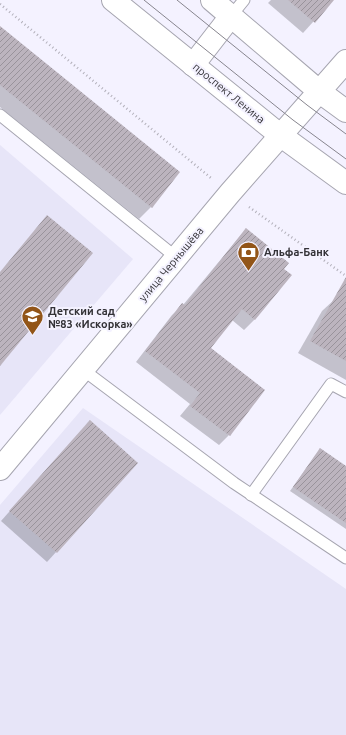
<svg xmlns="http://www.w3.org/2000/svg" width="346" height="735" viewBox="0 0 346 735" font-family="Ubuntu,sans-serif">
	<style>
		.built { fill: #e7e5f8 }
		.shadow { fill: #0003 }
		.building { fill: url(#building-hatch) }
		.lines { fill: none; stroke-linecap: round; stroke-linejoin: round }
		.service-casing { stroke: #a6a5b0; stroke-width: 13 }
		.minor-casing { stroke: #a6a5b0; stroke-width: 24 }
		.primary-casing { stroke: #a6a5b0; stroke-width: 24 }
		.path { stroke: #b2b0ba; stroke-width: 2.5; stroke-dasharray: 1 3; stroke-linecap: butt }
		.service { stroke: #fff; stroke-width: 11 }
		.minor { stroke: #fff; stroke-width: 22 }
		.primary { stroke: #fff; stroke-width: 22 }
		.tram { stroke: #87858e; stroke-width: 1 }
		.labels { text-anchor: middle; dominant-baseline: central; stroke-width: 4; stroke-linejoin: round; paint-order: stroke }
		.street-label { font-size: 11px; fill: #333237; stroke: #f4f2ff }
		.poi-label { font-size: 11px; font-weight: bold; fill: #333237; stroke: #f4f2ff; text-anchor: start }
	</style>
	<defs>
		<pattern id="building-hatch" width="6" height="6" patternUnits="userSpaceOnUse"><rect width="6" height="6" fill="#bcb4be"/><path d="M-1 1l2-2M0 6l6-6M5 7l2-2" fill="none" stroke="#99939b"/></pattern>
	</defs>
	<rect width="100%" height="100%" fill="#f4f2ff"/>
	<!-- built -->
	<g class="built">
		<polygon points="0,145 133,259 0,415"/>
		<polygon points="83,408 346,589 346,735 0,735 0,505"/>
	</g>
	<!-- shadow -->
	<g class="shadow">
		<polygon points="271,0 333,0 303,33 268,3"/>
		<polygon points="0,28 151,207 139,219 0,107"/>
		<polygon points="246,229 255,319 244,330 232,320 210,348 229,435 219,445 180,416 190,404 136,362 172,315 183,305"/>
		<polygon points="335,299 346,305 346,380 298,353 322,311"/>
		<polygon points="81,431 137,463 47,562 1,521"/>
		<polygon points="320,449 346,467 346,529 290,491"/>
	</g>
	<!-- building -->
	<g class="building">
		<polygon points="288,0 334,0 315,23"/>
		<polygon points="0,26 180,172 152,208 0,85"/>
		<polygon points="47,215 93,253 0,366 0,272"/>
		<polygon points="246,228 289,263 284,269 292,275 255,320 242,309 211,348 265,390 230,436 190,406 200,393 145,351 182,303 185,305"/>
		<polygon points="346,277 346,361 310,341"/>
		<polygon points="90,420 138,463 57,553 9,511"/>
		<polygon points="320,448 346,466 346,523 293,487"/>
	</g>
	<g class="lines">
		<defs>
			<g id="service">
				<polyline points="231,16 244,0"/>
				<polyline points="0,115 177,258"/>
				<polyline points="82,369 234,483 346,558"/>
				<polyline points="251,495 331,384 346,392"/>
			</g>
			<g id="minor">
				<polyline points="193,65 231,16"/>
				<polyline points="0,469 230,193 346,61"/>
			</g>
			<g id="primary">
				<polyline points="113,0 280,135 346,183"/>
				<polyline points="212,0 320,92 346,111"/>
			</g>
		</defs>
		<!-- service casing -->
		<use href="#service" class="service-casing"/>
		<!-- minor casing -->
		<use href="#minor" class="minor-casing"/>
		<!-- primary casing -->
		<use href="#primary" class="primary-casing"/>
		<!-- path -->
		<g class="path">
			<polyline points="0,4 211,178"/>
			<polyline points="249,207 346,276"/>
		</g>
		<!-- service -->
		<use href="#service" class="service"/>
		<!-- minor -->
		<use href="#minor" class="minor"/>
		<!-- primary -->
		<use href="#primary" class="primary"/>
		<!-- tram -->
		<g class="tram">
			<polyline points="144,0 293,120 346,159"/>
			<polyline points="177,0 307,105 346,134"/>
		</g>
	</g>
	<!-- icons -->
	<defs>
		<symbol id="bank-pin" viewBox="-11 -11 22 30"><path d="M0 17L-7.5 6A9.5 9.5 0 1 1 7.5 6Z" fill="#925518" stroke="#f4f2ff"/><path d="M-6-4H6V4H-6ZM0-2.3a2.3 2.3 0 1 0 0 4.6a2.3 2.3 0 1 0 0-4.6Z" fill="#fff"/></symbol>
		<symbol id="school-pin" viewBox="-11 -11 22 30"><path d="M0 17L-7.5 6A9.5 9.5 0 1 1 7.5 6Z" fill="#925518" stroke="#f4f2ff"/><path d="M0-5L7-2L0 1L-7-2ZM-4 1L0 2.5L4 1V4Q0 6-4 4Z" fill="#fff"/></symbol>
	</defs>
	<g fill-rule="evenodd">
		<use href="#bank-pin" x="236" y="240" width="25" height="34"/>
		<use href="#school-pin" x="20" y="304" width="25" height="34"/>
	</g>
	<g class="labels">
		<!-- street labels -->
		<g class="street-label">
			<text transform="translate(229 93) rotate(39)">проспект Ленина</text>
			<text transform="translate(171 264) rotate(-50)">улица Чернышёва</text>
		</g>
		<!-- poi labels -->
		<g class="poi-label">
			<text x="264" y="252">Альфа-Банк</text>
			<text x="48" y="311">Детский сад<tspan x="48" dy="13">№83 «Искорка»</tspan></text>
		</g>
	</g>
</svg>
